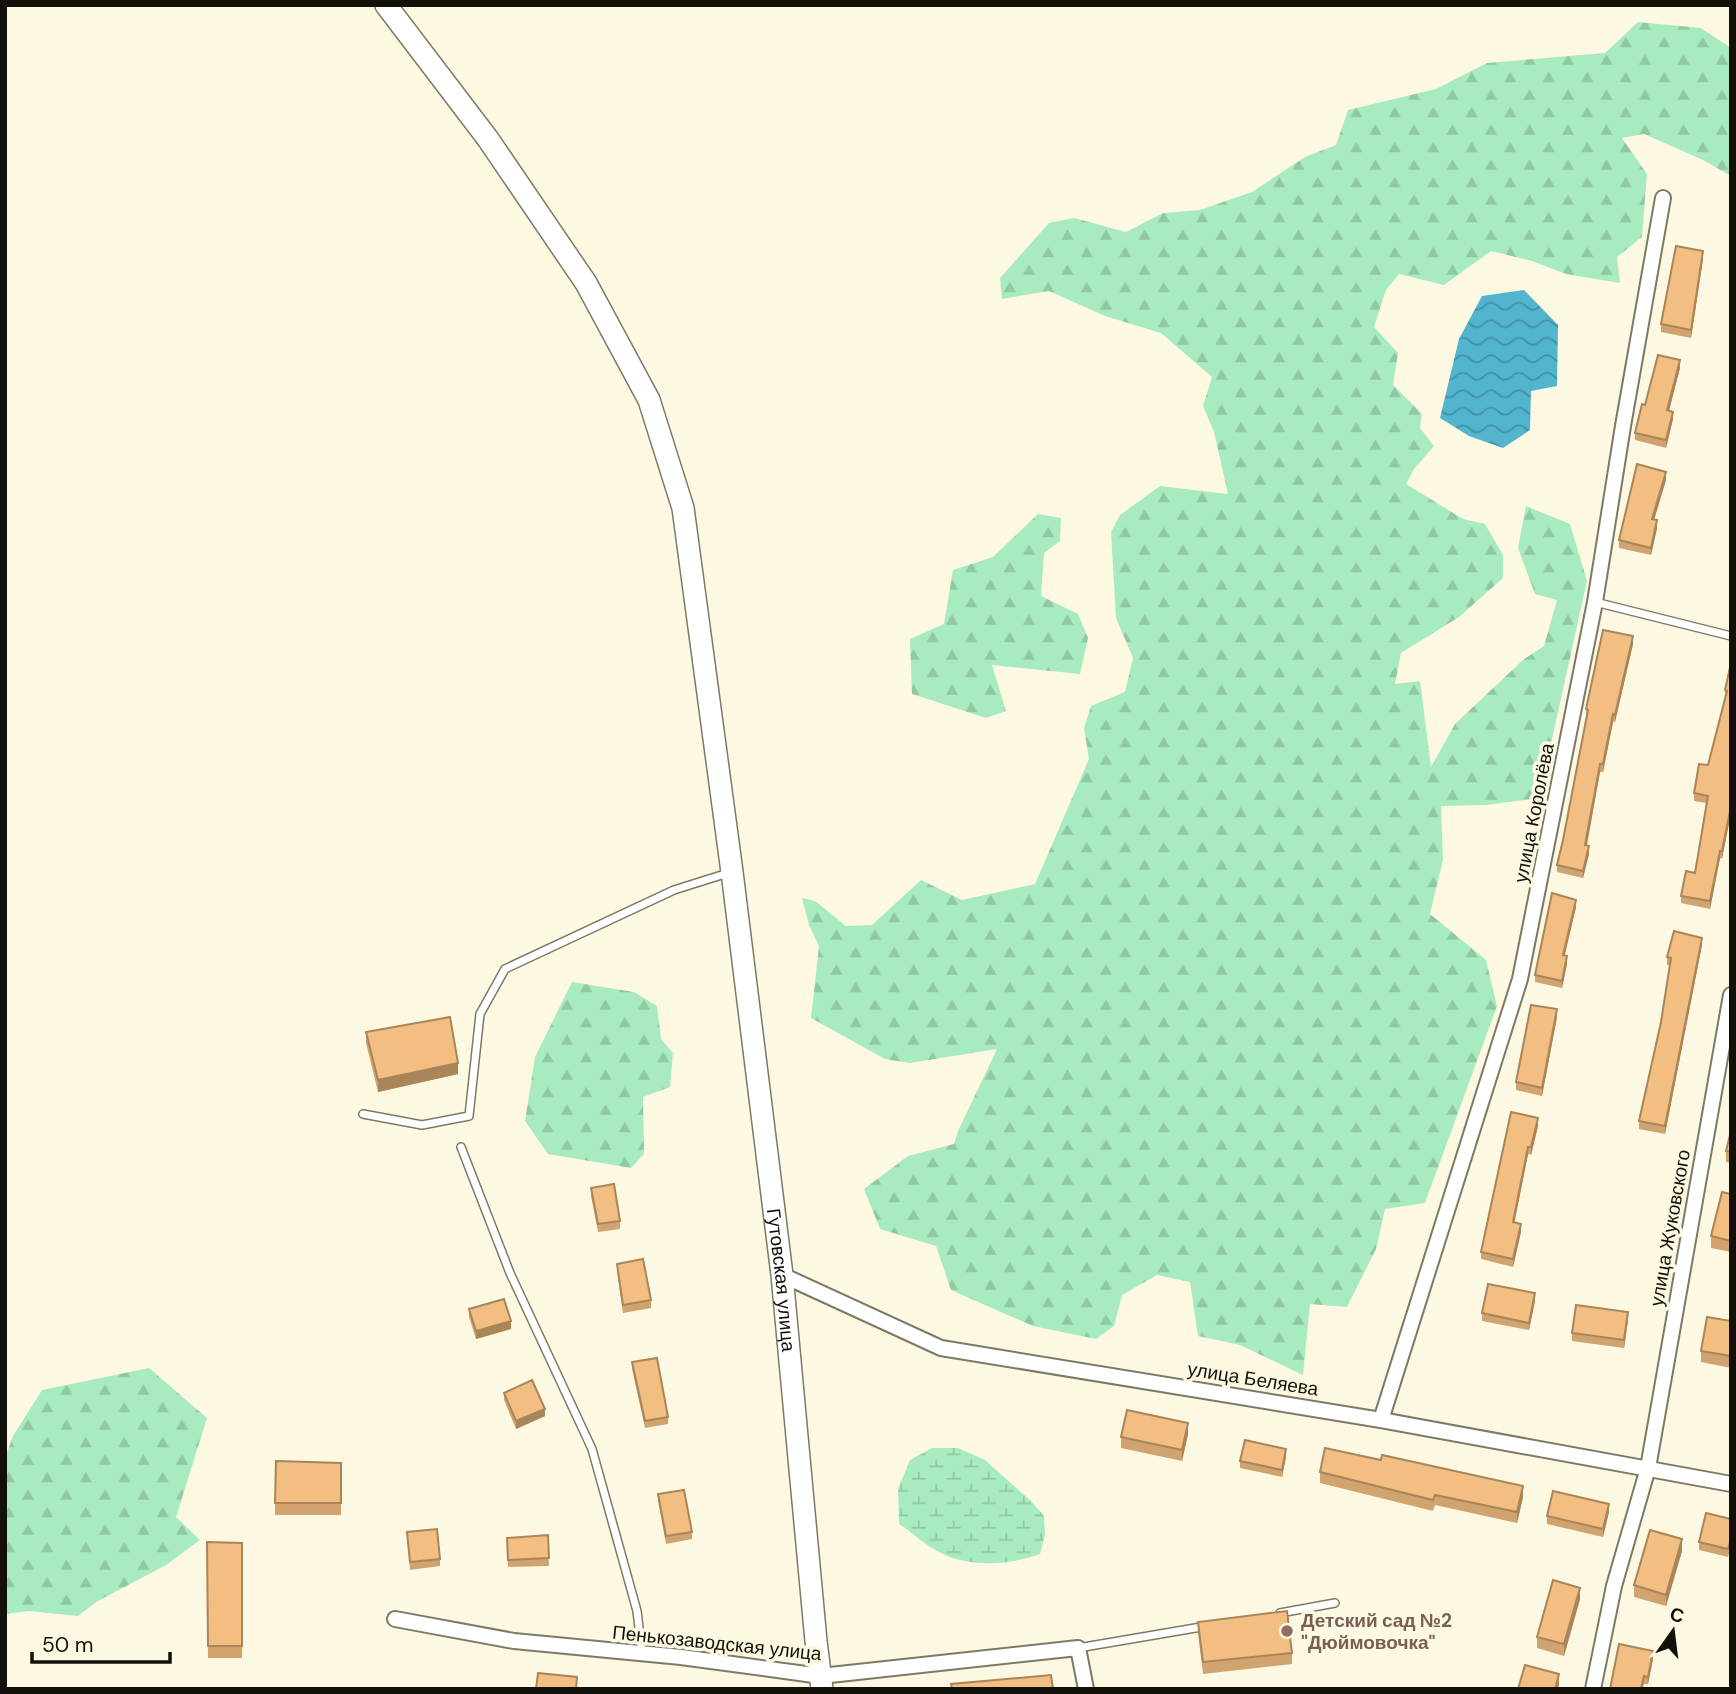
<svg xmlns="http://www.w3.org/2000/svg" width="1736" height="1694" viewBox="0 0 1736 1694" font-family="'DM Sans',sans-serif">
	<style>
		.forest { fill: url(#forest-firs) }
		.wetland { fill: url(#wetland-marsh) }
		.water { fill: url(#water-waves) }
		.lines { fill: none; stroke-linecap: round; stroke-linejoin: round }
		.lane-casing { stroke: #7e7966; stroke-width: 10 }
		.street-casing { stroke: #7e7966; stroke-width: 18 }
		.secondary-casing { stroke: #7e7966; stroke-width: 24 }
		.lane { stroke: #fff; stroke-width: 7 }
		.street { stroke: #fff; stroke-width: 14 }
		.secondary { stroke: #fff; stroke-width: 21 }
		.wall { fill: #d0a36f }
		.shaded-wall { fill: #a9855a }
		.building { fill: #f2be81; stroke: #a9855a; stroke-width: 2 }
		.education-dot { fill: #8d6e63; stroke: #fdf8e2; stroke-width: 2.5 }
		.labels { text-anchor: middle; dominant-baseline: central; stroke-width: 7; stroke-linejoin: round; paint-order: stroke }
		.street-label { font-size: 19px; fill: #121009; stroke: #fdf8e2 }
		.education-label { font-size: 19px; font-weight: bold; fill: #785e54; stroke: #fdf8e2; text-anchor: start }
	</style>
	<defs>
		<pattern id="forest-firs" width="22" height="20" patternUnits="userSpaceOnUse" patternTransform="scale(1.75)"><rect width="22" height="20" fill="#a9ebc1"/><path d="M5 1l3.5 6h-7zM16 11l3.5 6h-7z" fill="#90c8a4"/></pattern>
		<pattern id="wetland-marsh" width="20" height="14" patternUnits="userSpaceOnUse" patternTransform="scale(1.75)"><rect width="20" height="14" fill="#a9ebc1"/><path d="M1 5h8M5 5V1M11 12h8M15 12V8" fill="none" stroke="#90c8a4"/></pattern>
		<pattern id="water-waves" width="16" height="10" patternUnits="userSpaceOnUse" patternTransform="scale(1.75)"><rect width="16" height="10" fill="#52b5cd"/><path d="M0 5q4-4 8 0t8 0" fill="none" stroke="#4392a5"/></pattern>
	</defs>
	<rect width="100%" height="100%" fill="#fdf8e2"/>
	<!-- forest -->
	<g class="forest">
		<polygon points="1638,22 1701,28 1731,48 1731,180 1729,175 1703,160 1644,134 1622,138 1647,174 1642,237 1617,257 1620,283 1566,274 1532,261 1491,251 1444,285 1399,274 1386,290 1374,327 1398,353 1393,385 1422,414 1420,428 1434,446 1414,469 1406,484 1463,519 1485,524 1503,555 1503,578 1459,617 1401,653 1395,684 1420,681 1431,767 1455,724 1523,660 1544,646 1557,600 1535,594 1518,548 1526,506 1570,524 1587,581 1539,798 1486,805 1441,806 1443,860 1430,914 1486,960 1497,1006 1425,1203 1385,1209 1376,1249 1347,1307 1310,1304 1303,1375 1240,1345 1198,1336 1190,1282 1157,1275 1122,1295 1114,1326 1096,1339 1033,1326 951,1290 936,1246 880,1229 864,1189 908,1156 954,1144 958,1131 997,1049 910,1063 885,1059 811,1018 819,946 809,925 802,898 815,901 846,926 872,925 921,880 962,900 1035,884 1089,759 1084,728 1091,706 1125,692 1133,658 1116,618 1111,532 1120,515 1160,486 1228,494 1214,432 1203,406 1212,377 1161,333 1105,316 1049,291 1002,299 1000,278 1049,223 1074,218 1126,232 1163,213 1200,210 1252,192 1305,157 1336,145 1348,110 1436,89 1487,63 1605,53"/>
		<polygon points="1038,514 1061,518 1060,541 1044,553 1041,596 1078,614 1088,638 1080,674 992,665 1006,711 986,718 912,694 910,639 944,624 953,570 993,557"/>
		<polygon points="572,982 634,992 657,1006 661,1039 673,1053 670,1087 643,1097 644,1154 631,1168 548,1154 525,1121 535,1057"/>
		<polygon points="149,1368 207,1418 176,1517 200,1540 166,1565 98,1601 78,1616 29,1611 5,1614 5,1458 13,1436 42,1390"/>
	</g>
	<!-- wetland -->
	<path class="wetland" d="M932 1448H958L985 1460 1031 1501 1044 1516 1045 1535 1040 1554C1009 1565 971 1568 941 1553 926 1546 913 1533 899 1524L898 1489 910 1460Z"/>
	<!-- water -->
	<polygon class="water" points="1524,290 1558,325 1557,386 1531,391 1530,430 1503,448 1469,436 1440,418 1459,339 1482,296"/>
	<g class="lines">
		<defs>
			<g id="lane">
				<polyline points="1595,602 1731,636"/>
				<polyline points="363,1114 422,1125 469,1116 480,1014 505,969 674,890 728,873"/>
				<polyline points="461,1147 510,1273 592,1449 637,1611 642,1653"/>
				<polyline points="1280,1613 1335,1603"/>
				<polyline points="1078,1648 1207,1626"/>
			</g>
			<g id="street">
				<polyline points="782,1275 941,1348 1381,1420 1731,1484"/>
				<polyline points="1381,1420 1520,979 1595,602 1623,426 1663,198"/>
				<polyline points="395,1619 514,1641 681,1657 821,1676 1078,1648 1086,1689"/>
				<polyline points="1593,1689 1614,1586 1648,1468 1731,995"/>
			</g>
			<g id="secondary">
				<path id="s1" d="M386 5 488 139 586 283 649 400 683 508 732 872 782 1275 816 1641 822 1689"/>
			</g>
		</defs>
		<!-- lane casing -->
		<use href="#lane" class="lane-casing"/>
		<!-- street casing -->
		<use href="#street" class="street-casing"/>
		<!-- secondary casing -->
		<use href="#secondary" class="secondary-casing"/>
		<!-- lane -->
		<use href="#lane" class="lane"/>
		<!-- street -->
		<use href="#street" class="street"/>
		<!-- secondary -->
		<use href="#secondary" class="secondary"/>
	</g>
	<!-- wall -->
	<g class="wall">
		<polygon points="1703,259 1691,338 1661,332 1661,324"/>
		<polygon points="1680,368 1669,411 1673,419 1666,448 1635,440 1635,433 1645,405"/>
		<polygon points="1666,480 1654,519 1657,528 1651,555 1619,548 1619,540"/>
		<polygon points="1633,644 1615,722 1613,722 1603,772 1600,772 1587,846 1589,854 1583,878 1557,872 1557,865 1563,840 1587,717 1586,717 1586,709"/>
		<polygon points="1731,663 1722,859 1720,858 1710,909 1681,903 1681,896 1695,873 1706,803 1694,801 1694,793 1708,765 1725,698 1725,690"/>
		<polygon points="1576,907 1564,956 1567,964 1562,988 1535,982 1535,975"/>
		<polygon points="1702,945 1665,1134 1639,1129 1639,1121 1661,1022 1670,965 1667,965 1667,957"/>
		<polygon points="1557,1017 1542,1096 1516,1090 1516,1082"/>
		<polygon points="366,1032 458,1074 378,1092 366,1043"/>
		<polygon points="1538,1126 1531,1155 1528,1154 1514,1222 1521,1232 1513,1267 1481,1259 1481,1252"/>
		<polygon points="1731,1131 1731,1163 1726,1162 1726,1151"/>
		<polygon points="591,1188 620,1221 620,1229 598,1232 591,1196"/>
		<polygon points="1731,1194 1731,1252 1711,1248 1711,1236"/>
		<polygon points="617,1264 651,1300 651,1308 623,1313 617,1271"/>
		<polygon points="1535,1301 1529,1330 1482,1321 1482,1313"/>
		<polygon points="469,1309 511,1329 476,1339 469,1317"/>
		<polygon points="1628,1320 1624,1348 1572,1341 1572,1333"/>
		<polygon points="1731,1321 1731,1368 1701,1362 1701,1351"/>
		<polygon points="632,1362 668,1417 668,1424 645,1428 632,1369"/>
		<polygon points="504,1393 545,1416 516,1429 504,1400"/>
		<polygon points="1188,1434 1182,1461 1121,1448 1121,1437"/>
		<polygon points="1286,1457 1282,1477 1240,1468 1240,1461"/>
		<polygon points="1381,1460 1523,1497 1517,1523 1435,1505 1433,1511 1320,1483 1320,1472"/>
		<polygon points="341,1463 341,1515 275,1515 275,1503"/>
		<polygon points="658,1494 692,1532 692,1539 666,1544 658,1501"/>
		<polygon points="1609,1512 1603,1537 1547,1524 1547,1516"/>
		<polygon points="1731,1519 1731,1547 1728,1557 1699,1550 1699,1542"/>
		<polygon points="407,1532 440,1559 440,1566 410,1570"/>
		<polygon points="548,1535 549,1566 508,1567 507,1538"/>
		<polygon points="207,1542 242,1543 242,1658 208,1658"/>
		<polygon points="1682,1551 1666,1606 1634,1597 1634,1585"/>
		<polygon points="1580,1599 1564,1656 1537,1648 1537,1637"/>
		<polygon points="1198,1622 1292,1653 1292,1664 1203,1674 1198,1633"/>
		<polygon points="1653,1659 1648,1684 1644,1684 1643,1689 1610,1689"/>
	</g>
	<!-- shaded-wall -->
	<g class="shaded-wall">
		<polygon points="1703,251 1703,259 1691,338 1691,330"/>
		<polygon points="1680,360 1680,368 1667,418 1667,410"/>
		<polygon points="1673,412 1673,419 1666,448 1666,440"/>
		<polygon points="1666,472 1666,480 1652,527 1652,519"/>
		<polygon points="1657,520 1657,528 1651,555 1651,548"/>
		<polygon points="1633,636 1633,644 1615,722 1615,715"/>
		<polygon points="1613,714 1613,722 1603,772 1603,764"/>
		<polygon points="1600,764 1600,772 1585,853 1585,845"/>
		<polygon points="1731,806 1731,814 1722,859 1722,851"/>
		<polygon points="1589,846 1589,854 1583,878 1583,871"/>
		<polygon points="1720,851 1720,858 1710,909 1710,901"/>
		<polygon points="1576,900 1576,907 1563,963 1563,955"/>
		<polygon points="1702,938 1702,945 1665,1134 1665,1126"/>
		<polygon points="1567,956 1567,964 1562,988 1562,981"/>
		<polygon points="1557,1009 1557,1017 1542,1096 1542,1088"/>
		<polygon points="458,1063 458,1074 378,1092 378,1080"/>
		<polygon points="1538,1118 1538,1126 1531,1155 1531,1147"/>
		<polygon points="1528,1147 1528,1154 1513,1230 1513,1222"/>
		<polygon points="1521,1224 1521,1232 1513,1267 1513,1259"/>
		<polygon points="1535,1293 1535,1301 1529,1330 1529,1323"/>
		<polygon points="1628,1312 1628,1320 1624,1348 1624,1340"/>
		<polygon points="511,1321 511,1329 476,1339 476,1331"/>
		<polygon points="545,1409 545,1416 516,1429 516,1421"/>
		<polygon points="1188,1423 1188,1434 1182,1461 1182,1450"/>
		<polygon points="1286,1449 1286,1457 1282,1477 1282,1470"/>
		<polygon points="1523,1486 1523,1497 1517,1523 1517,1512"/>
		<polygon points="1609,1504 1609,1512 1603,1537 1603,1529"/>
		<polygon points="1682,1539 1682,1551 1666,1606 1666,1595"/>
		<polygon points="1580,1588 1580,1599 1564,1656 1564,1644"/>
		<polygon points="1653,1651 1653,1659 1648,1684 1648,1677"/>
		<polygon points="1559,1674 1559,1685 1558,1689 1555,1689"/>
	</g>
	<!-- building -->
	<g class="building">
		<polygon points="1676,246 1703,251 1691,330 1661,324"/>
		<polygon points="1658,355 1680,360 1667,410 1673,412 1666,440 1635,433 1642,404 1645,405"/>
		<polygon points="1637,464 1666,472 1652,519 1657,520 1651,548 1619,540"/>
		<polygon points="1603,630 1633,636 1615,715 1613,714 1603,764 1600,764 1585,845 1589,846 1583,871 1557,865 1563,840 1588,710 1586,709"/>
		<polygon points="1731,663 1731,806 1722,851 1720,851 1710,901 1681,896 1686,871 1695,873 1708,796 1694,793 1699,764 1708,765 1727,691 1725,690"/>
		<polygon points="1552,893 1576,900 1563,955 1567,956 1562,981 1535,975"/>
		<polygon points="1674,931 1702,938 1665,1126 1639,1121 1661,1022 1671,958 1667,957"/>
		<polygon points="1531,1005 1557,1009 1542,1088 1516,1082"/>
		<polygon points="450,1017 458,1063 378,1080 366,1032"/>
		<polygon points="1511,1112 1538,1118 1531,1147 1528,1147 1513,1222 1521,1224 1513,1259 1481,1252"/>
		<polygon points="1731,1131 1731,1152 1726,1151"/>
		<polygon points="614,1184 620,1221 598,1224 591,1188"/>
		<polygon points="1722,1192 1731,1194 1731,1241 1711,1236"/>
		<polygon points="643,1259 651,1300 623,1305 617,1264"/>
		<polygon points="1488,1284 1535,1293 1529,1323 1482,1313"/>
		<polygon points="504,1299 511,1321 476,1331 469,1309"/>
		<polygon points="1576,1305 1628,1312 1624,1340 1572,1333"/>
		<polygon points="1707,1317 1731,1321 1731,1356 1701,1351"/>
		<polygon points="657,1358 668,1417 645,1421 632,1362"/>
		<polygon points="532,1380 545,1409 516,1421 504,1393"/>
		<polygon points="1127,1410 1188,1423 1182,1450 1121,1437"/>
		<polygon points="1245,1440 1286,1449 1282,1470 1240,1461"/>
		<polygon points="1325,1448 1381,1460 1382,1455 1523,1486 1517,1512 1435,1495 1433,1500 1320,1472"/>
		<polygon points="276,1461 341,1463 341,1503 275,1503"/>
		<polygon points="684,1490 692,1532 666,1536 658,1494"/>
		<polygon points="1553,1491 1609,1504 1603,1529 1547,1516"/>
		<polygon points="1706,1513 1731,1519 1731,1539 1728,1549 1699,1542"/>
		<polygon points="437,1529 440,1559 410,1562 407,1532"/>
		<polygon points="1650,1530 1682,1539 1666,1595 1634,1585"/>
		<polygon points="548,1535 549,1558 508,1560 507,1538"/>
		<polygon points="207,1542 242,1543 242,1646 208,1646"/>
		<polygon points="1553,1580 1580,1588 1564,1644 1537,1637"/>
		<polygon points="1287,1611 1292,1653 1203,1662 1198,1622"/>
		<polygon points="1619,1644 1653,1651 1648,1677 1644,1676 1641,1689 1610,1689"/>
		<polygon points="1525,1665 1559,1674 1555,1689 1518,1689"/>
		<polygon points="538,1673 577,1677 576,1689 536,1689"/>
		<polygon points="1051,1675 1053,1689 952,1689 951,1684"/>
	</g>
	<!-- markers -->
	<circle class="education-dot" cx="1287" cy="1631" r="7"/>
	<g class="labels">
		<!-- street labels -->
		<g class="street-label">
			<text transform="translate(1534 813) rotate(-79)">улица Королёва</text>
			<text transform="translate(1670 1228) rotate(-80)">улица Жуковского</text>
			<text stroke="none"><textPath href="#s1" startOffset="1367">Гутовская улица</textPath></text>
			<text transform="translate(1253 1379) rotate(9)">улица Беляева</text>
			<text transform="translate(717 1643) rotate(6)">Пенькозаводская улица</text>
		</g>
		<!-- education labels -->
		<g class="education-label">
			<text x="1301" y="1620">Детский сад №2<tspan x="1301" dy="22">"Дюймовочка"</tspan></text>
		</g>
	</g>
	<!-- border -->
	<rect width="1736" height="1694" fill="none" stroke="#121009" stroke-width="14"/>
	<!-- north arrow -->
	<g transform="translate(1673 1631) rotate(14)" stroke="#fdf8e2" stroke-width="5" paint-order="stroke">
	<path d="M0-5L12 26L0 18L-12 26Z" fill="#121009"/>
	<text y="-10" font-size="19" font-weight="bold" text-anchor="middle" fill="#121009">С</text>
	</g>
	<!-- scale -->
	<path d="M32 1652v10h138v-10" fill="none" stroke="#121009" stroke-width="3.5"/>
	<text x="42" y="1652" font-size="21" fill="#121009" stroke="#fdf8e2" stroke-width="5" paint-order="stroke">50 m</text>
</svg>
